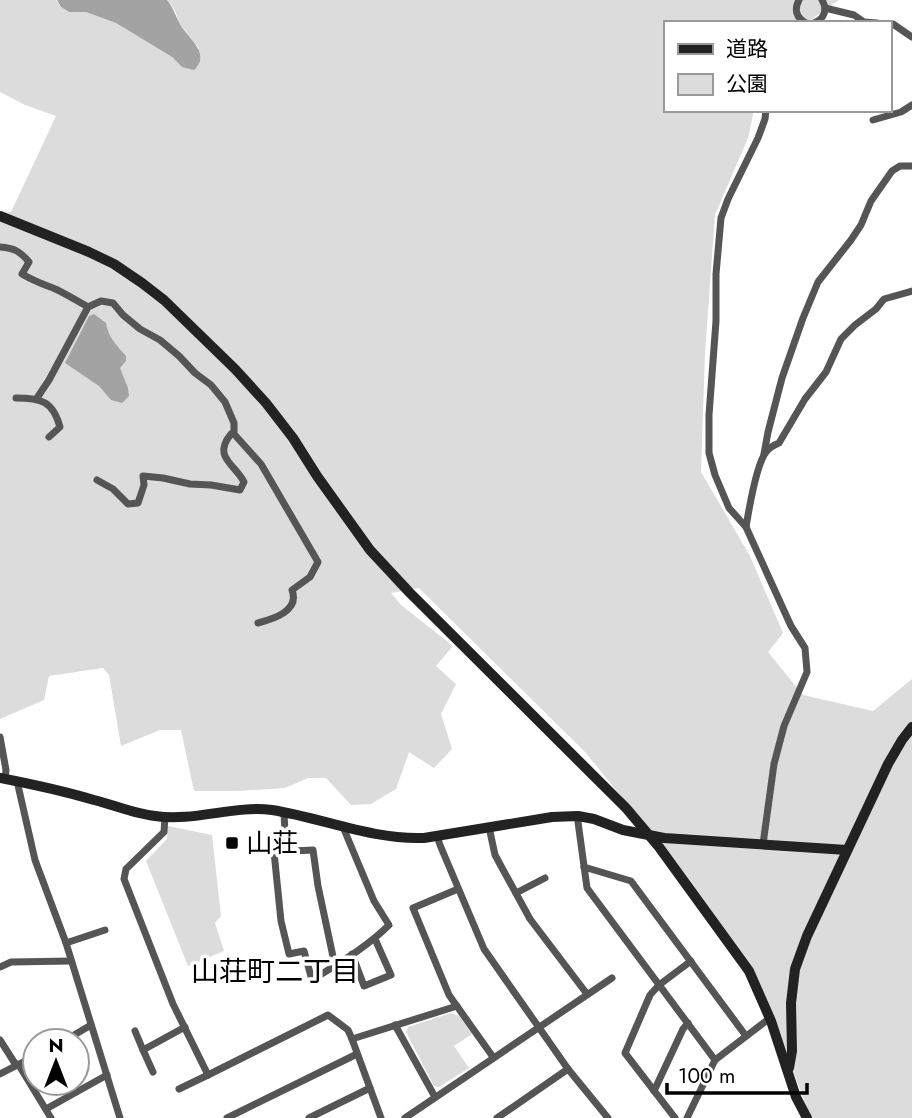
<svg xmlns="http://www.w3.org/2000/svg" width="912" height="1118" viewBox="0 0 912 1118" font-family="Jost,'Noto Sans JP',sans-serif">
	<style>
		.green { fill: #dcdcdc }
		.water { fill: #a3a3a3 }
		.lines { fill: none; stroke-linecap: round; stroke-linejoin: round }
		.street { stroke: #555; stroke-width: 7 }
		.secondary { stroke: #222; stroke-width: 10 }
		.poi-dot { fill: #000; stroke: #fff; stroke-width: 2.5 }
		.labels { text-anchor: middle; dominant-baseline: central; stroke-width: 7; stroke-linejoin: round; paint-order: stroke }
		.poi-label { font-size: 26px; fill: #000; stroke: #fff; text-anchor: start }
		.neighbourhood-label { font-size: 28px; fill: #000; stroke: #fff }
	</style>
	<rect width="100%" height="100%" fill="#fff"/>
	<!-- green -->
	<g class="green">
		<polygon points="0,0 56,0 61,7 69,12 86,12 116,23 172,57 182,67 199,48 179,23 175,10 167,0 839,0 806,23 665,23 665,110 754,110 748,138 715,215 705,353 701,472 750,556 783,633 768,652 803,695 873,711 912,679 912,1118 799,1118 808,1111 779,1032 744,959 674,862 586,753 419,588 391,593 401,605 453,646 436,666 456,684 441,714 452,749 434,768 409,752 396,789 371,804 351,805 326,778 308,778 285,788 238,791 194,791 181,730 160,730 121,746 109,675 103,668 49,676 44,700 0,719 0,213 11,212 56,116 25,105 0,92"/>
		<polygon points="168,826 212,835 221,916 215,923 224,951 188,966 146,861 167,839"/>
		<polygon points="451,1013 459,1016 472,1034 454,1046 469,1068 439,1087 434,1086 406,1032 408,1027"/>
	</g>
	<!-- water -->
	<g class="water">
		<path d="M57 0H167C174 9 176 17 181 26 190 39 211 55 194 70L182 67 172 57 116 23 86 12H69L61 7Z"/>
		<path d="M94 314 106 323C108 337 117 346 126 356V361L120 368 128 388 129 396 122 403 111 400 99 386 65 363 89 316Z"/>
	</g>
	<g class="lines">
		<!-- street -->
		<g class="street">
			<path d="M799 0C794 9 796 18 806 23"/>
			<polyline points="825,8 854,15 864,22 877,23"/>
			<path d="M814 23C824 19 828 10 822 0"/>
			<polyline points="889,24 893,24 912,37"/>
			<polyline points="873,120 901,112 912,105"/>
			<path d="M0 247C14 248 20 251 29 262L22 274C32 280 42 284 53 288 63 292 77 301 88 307"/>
			<path d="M16 398C41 398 53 401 60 427L49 437"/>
			<path d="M37 398 49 380 88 307 101 301 113 303 123 315 140 329 160 340 179 356 195 373 211 385 225 402 234 423V434L261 464 318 562 310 577 292 590C300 611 273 619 258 623"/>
			<polyline points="764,454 768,432 782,378 803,318 818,282 851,240 861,225 871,201 892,171 900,166 912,166"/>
			<path d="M97 480 113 489 128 504 138 503 144 485 143 476 163 478 190 484 211 485 240 490 244 482C235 464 212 457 231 434"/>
			<path d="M746 527C749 509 756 465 766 452 770 447 774 445 779 443L805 399 826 372 841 339 855 325 876 309 884 299 912 291"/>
			<polyline points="0,737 6,770 5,779"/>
			<polyline points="17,781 35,860 66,943 120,1118"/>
			<polyline points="284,813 286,851"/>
			<polyline points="578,816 578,822 587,888 715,1060 766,1021 771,1021"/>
			<polyline points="165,817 164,832 126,869 124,879 173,1004 208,1075 328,1015 348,1030 352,1039"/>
			<polyline points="489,827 495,855 530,919 587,994"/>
			<polyline points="437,836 440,845 484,949 568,1069 608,1118"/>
			<polyline points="763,844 774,764 784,726 807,672 805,648 791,626 746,527 729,508 715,475 709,453 709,415 716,321 716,274 721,218 728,199 758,138 765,119 766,110"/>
			<polyline points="584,867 631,881 746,1036"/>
			<polyline points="458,889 413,908 449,995 493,1057"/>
			<polyline points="516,893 545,878"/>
			<polyline points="66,943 105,930"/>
			<polyline points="352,954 364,986 391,975 375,939"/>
			<path d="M335 966 318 886 313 850 274 852 281 921 289 954 304 951 312 980C339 963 367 947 389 925L374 901 343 827"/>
			<polyline points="0,967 11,962 71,961"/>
			<polyline points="395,1025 435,1097"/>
			<polyline points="135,1031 143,1050"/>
			<polyline points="0,1040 14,1062 20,1067 51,1118"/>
			<polyline points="64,1041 91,1025"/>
			<polyline points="153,1072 143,1050 185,1027"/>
			<polyline points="0,1074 35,1056"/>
			<polyline points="179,1089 208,1075"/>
			<polyline points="654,1091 683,1029 688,1023"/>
			<polyline points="46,1109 107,1075"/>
			<polyline points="227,1118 357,1054"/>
			<polyline points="309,1118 370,1088"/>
			<polyline points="381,1118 352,1039 457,1006"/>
			<polyline points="405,1118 612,978"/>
			<polyline points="497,1118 568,1069"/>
			<polyline points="675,1118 625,1053 650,995 659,985 691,961"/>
			<polyline points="687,1118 715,1060"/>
		</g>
		<!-- secondary -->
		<g class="secondary">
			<polyline points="0,216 89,252 114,264 142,283 164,300 235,369 266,403 293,438 317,476 370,550 410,593 626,808 659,847 749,971 771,1021 796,1097 807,1118"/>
			<path d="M0 778C31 784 63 791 94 800 114 805 135 814 155 816 194 822 234 805 272 810 323 818 372 840 424 838L552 817 578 816 594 819 623 830 664 838 847 850"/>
			<polyline points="789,1068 792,1051 791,1003 795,969 807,936 888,764 902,740 912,727"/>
		</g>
	</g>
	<!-- markers -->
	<rect class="poi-dot" x="225" y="836" width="14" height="14" rx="3.5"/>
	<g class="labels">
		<!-- poi labels -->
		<g class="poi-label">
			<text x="246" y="843">山荘</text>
		</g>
		<!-- neighbourhood labels -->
		<g class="neighbourhood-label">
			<text x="275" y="971">山荘町二丁目</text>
		</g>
	</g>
	<!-- legend -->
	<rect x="664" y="21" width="228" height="91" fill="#ffffff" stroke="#999999" stroke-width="2"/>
	<rect x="678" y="44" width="35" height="10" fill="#222222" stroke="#999999" stroke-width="2"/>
	<text x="726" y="56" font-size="21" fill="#000000">道路</text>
	<rect x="678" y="74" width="35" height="21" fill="#dcdcdc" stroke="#999999" stroke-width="2"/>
	<text x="726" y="91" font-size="21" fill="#000000">公園</text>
	<!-- north arrow -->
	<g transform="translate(56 1062)"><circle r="33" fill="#ffffff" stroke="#999999" stroke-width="2"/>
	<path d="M0-5L12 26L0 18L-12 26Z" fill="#000000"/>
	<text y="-10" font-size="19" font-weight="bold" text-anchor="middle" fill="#000000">N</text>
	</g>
	<!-- scale -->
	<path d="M667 1083v10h140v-10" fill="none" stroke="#000000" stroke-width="3.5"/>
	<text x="678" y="1083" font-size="21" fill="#000000" stroke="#ffffff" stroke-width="5" paint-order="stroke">100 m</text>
</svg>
